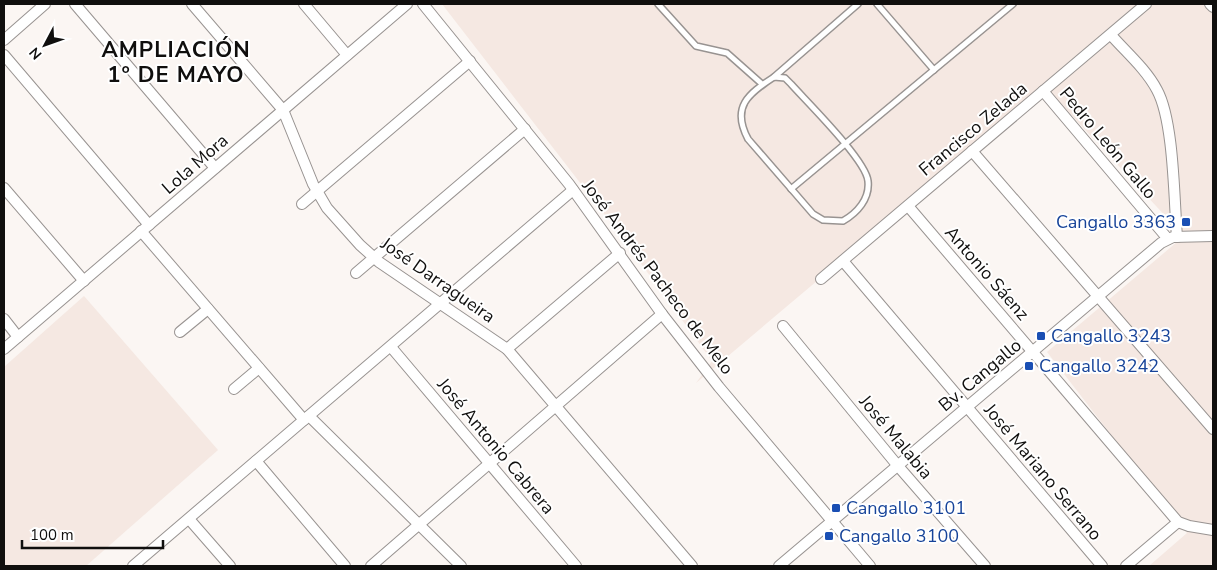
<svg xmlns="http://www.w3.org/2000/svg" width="1217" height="570" viewBox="0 0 1217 570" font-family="'Nunito Sans',sans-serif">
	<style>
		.built { fill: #f5e8e2 }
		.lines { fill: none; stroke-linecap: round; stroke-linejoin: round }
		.lane-casing { stroke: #989391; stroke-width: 8 }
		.street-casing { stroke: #989391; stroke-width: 12 }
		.lane { stroke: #fff; stroke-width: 5 }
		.street { stroke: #fff; stroke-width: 10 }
		.transit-dot { fill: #1a4fb4; stroke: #fff; stroke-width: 2 }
		.labels { text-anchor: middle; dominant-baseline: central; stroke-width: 4; stroke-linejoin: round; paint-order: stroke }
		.street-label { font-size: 18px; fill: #100f0e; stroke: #fff }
		.transit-label { font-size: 18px; fill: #164399; stroke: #fff; text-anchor: start }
		.district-label { font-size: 22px; font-weight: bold; letter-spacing: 1px; fill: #100f0e; stroke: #fff }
	</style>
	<rect width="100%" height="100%" fill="#fbf6f3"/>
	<!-- built -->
	<g class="built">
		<polygon points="442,4 1213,4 1213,566 1149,566 1187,533 1047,352 1184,236 1046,88 696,383 712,361 615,228"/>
		<polygon points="84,296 218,450 86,566 4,566 4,367"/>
	</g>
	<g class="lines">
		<defs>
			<g id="lane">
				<polyline points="658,4 696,46 727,53 762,84"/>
				<polyline points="877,4 934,70"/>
				<path d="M774 77 785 78 791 84C807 102 866 160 868 181 870 199 857 213 843 221L823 220 813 214 748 139C731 107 748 94 774 77Z"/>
				<polyline points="774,77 858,4"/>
				<polyline points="791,189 1013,4"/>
			</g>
			<g id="street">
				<polyline points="75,4 215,168"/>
				<polyline points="192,4 283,110 313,184 327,208 360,245 379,262 507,349 692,566"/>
				<polyline points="304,4 347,55"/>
				<polyline points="423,4 569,184 662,314 719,387 870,566"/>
				<polyline points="1210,4 1213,7"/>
				<path d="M1111 35C1126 52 1146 69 1157 90 1174 121 1174 200 1177 237"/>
				<polyline points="4,40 45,4"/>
				<polyline points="4,55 149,225"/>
				<polyline points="1043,91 1168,239"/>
				<polyline points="972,151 1213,429"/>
				<polyline points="4,188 84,281"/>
				<polyline points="302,204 470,61"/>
				<polyline points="908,206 1178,522 1189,526 1213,530"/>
				<polyline points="141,231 304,420"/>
				<polyline points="843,261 1102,566"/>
				<polyline points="356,273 525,129"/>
				<polyline points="821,279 1146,4"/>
				<polyline points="4,319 18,337"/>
				<polyline points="783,326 898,466 985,566"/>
				<polyline points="180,332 208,309"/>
				<polyline points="391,347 576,566"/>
				<polyline points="4,349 407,4"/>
				<polyline points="507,349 620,253"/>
				<polyline points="234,389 259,368"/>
				<polyline points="309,416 461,566"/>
				<polyline points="256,461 345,566"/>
				<polyline points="189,519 230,566"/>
				<polyline points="133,566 573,190"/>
				<polyline points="371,566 662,314"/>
				<polyline points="779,566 1161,243 1173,237 1213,236"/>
				<polyline points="1126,566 1178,522"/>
			</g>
		</defs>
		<!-- lane casing -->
		<use href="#lane" class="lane-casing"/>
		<!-- street casing -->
		<use href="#street" class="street-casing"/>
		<!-- lane -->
		<use href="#lane" class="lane"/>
		<!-- street -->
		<use href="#street" class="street"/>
	</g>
	<!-- markers -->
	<g class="transit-dot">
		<rect x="1181" y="217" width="10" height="10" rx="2.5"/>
		<rect x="1036" y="331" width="10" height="10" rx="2.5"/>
		<rect x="1024" y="361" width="10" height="10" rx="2.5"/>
		<rect x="831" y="503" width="10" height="10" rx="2.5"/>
		<rect x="824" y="531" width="10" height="10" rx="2.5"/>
	</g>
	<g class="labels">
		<!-- street labels -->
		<g class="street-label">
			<text transform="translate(973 129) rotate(-40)">Francisco Zelada</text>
			<text transform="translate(1108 143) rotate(50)">Pedro León Gallo</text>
			<text transform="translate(195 164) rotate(-41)">Lola Mora</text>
			<text transform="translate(987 273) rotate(49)">Antonio Sáenz</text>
			<text transform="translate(658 277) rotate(53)">José Andrés Pacheco de Melo</text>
			<text transform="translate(438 280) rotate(35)">José Darragueira</text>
			<text transform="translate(980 375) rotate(-40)">Bv. Cangallo</text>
			<text transform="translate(896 437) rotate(50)">José Malabia</text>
			<text transform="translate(496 446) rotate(50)">José Antonio Cabrera</text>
			<text transform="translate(1043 472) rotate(50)">José Mariano Serrano</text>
		</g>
		<!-- transit labels -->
		<g class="transit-label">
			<text x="1176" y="222" text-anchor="end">Cangallo 3363</text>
			<text x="1051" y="336">Cangallo 3243</text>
			<text x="1039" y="366">Cangallo 3242</text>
			<text x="846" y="508">Cangallo 3101</text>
			<text x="839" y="536">Cangallo 3100</text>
		</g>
		<!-- district labels -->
		<g class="district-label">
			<text x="176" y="50">AMPLIACIÓN<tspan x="176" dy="25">1° DE MAYO</tspan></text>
		</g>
	</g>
	<!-- border -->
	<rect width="1217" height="570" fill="none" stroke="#100f0e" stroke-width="10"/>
	<!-- north arrow -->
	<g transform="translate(45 45) rotate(229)" stroke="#ffffff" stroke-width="4" paint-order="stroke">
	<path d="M0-4L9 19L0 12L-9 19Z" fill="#100f0e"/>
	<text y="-8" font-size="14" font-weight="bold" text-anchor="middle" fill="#100f0e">N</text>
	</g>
	<!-- scale -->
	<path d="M22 540v8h141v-8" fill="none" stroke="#100f0e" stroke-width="2.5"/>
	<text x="30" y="540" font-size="15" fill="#100f0e" stroke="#ffffff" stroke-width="4" paint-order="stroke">100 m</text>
</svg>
